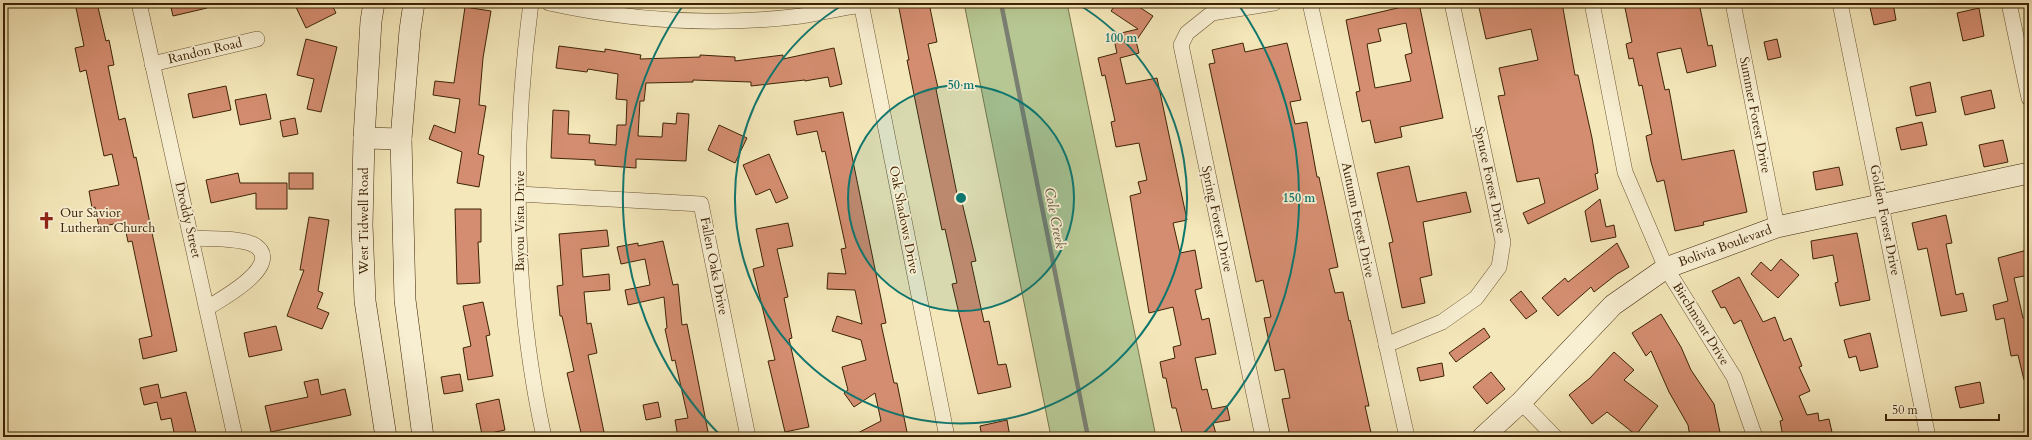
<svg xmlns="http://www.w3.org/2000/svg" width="2032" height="440" viewBox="0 0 2032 440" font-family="Cardo,serif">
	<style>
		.green { fill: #b6c793; stroke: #7a754c }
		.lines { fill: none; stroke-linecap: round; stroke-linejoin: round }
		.stream { stroke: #7a7f72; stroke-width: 4.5 }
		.building { fill: #d48d70; stroke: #3d2305; fill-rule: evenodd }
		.street-casing { stroke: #6b5432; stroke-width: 16 }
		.secondary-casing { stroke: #3d2305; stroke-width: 22 }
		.street { stroke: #f8efd2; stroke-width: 15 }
		.secondary { stroke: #f8efd2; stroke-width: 21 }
		.ring { fill: none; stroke: #0f766e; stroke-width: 2 }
		.labels { text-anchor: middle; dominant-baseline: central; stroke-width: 3.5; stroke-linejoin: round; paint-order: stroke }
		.street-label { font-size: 13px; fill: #3d2305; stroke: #f8efd2 }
		.poi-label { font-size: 13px; fill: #3d2305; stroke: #f8efd2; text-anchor: start }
		.water-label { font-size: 14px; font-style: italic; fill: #5b513c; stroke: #f8efd2 }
		.centre { fill: #0f766e; stroke: #f8efd2; stroke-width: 2 }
		.ring-label { font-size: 12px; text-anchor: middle; font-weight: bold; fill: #0f766e; stroke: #f8efd2; stroke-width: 3.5; stroke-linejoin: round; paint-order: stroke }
	</style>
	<rect width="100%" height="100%" fill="#f4e7b9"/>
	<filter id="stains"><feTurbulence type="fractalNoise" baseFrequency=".005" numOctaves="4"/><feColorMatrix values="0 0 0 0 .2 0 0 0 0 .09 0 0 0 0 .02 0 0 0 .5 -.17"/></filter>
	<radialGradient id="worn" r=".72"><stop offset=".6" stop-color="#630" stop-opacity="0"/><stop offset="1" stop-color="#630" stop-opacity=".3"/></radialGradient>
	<!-- green -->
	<polygon class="green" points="964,3 1067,3 1156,437 1051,437"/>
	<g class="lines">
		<!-- stream -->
		<polyline class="stream" points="1001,3 1088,437"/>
	</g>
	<!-- building -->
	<g class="building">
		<polygon points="75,3 97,3 106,41 109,40 114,65 108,66 119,120 125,118 134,158 136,157 177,351 143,359 139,339 152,336 132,241 128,242 124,222 99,227 95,207 92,208 89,191 119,185 112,154 104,156 86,70 80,72 75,48 84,46"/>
		<polygon points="170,3 207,3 207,8 173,16"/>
		<polygon points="294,3 331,3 336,13 306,28"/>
		<polygon points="898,3 929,3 937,42 928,44 938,88 936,89 957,194 960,194 976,261 971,262 984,322 989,321 998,365 1006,364 1011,387 978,394 952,284 957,283 945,229 942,230 925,149 907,60 909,60"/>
		<polygon points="1117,3 1133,3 1153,16 1136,41 1139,53 1120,58 1126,84 1157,78 1187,220 1173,223 1180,253 1195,250 1202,288 1195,290 1202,320 1209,318 1216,354 1195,358 1202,390 1207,389 1212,409 1227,406 1230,420 1213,423 1216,434 1201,437 1183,437 1176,408 1172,408 1166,378 1163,378 1160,362 1175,358 1173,347 1181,345 1173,307 1149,313 1130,196 1141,193 1138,182 1147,180 1139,143 1116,147 1111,122 1115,121 1105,75 1102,76 1098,58 1117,53 1113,35 1138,29 1111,11"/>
		<path d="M1419 3 1443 118 1400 127 1402 137 1375 143 1370 120 1362 122 1356 92 1360 91 1346 20ZM1406 23 1412 53 1405 55 1411 81 1375 88 1367 44 1381 41 1378 29Z"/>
		<polygon points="1478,3 1562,3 1575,75 1578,75 1592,138 1598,173 1595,174 1598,189 1528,224 1523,213 1545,203 1539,178 1517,182 1498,96 1505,95 1499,68 1538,60 1531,29 1486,39"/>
		<polygon points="1624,3 1699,3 1708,46 1712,45 1716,66 1687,73 1681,48 1657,53 1665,90 1669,89 1682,160 1734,150 1747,212 1703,222 1704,225 1675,231 1664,180 1657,182 1651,162 1646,136 1652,134 1642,85 1639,86 1633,58 1629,59 1626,44 1632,42"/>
		<polygon points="1869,3 1893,3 1896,20 1874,25"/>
		<polygon points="465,7 491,11 483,58 479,105 486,106 478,154 484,156 479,187 457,183 462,152 429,139 434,125 455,133 460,99 433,95 435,81 454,83"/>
		<polygon points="1979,8 1984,36 1963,41 1957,13"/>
		<polygon points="306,39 337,47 321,112 307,109 314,79 297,75"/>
		<polygon points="1777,39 1781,57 1768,60 1764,42"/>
		<polygon points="1243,43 1245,52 1287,43 1301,100 1290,102 1295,124 1307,122 1317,177 1319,177 1338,267 1329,269 1335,293 1343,292 1349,321 1350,320 1369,406 1365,406 1372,437 1290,437 1282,399 1290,398 1284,369 1275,371 1264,318 1271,317 1263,280 1256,282 1209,64 1215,63 1212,50"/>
		<polygon points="559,46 605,52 605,49 641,55 640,59 700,57 700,55 735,57 735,61 783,55 783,59 834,48 842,84 830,87 828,77 805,81 805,80 751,86 751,82 693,80 693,82 646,83 644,101 640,101 638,136 662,137 663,123 676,124 677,113 689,114 686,161 636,159 636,168 595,165 595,160 551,158 553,110 569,111 568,134 590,135 589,143 616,145 617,125 626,125 627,100 616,99 618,74 588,69 587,72 556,68"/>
		<polygon points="1930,82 1936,112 1916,116 1910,87"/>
		<polygon points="226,86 231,110 193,118 188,94"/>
		<polygon points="1991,90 1995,108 1965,115 1961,97"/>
		<polygon points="266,94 271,119 240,125 235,100"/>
		<polygon points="843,112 886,323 881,324 894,383 897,383 908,437 850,437 881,421 875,393 854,407 844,393 848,390 842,367 866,360 861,340 832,331 837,316 862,324 855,290 827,289 828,273 846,274 841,249 846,248 825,151 822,152 817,131 797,135 794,121"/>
		<polygon points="295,118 298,134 283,137 280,121"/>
		<polygon points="1922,122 1927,145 1901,150 1896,128"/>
		<polygon points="719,125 747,138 735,163 708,150"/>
		<polygon points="2003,140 2008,162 1984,167 1979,145"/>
		<polygon points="769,154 788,198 776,203 770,189 756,195 743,165"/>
		<polygon points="1409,166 1417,202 1466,192 1471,212 1423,222 1432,275 1420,278 1425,303 1402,308 1389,243 1393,242 1377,173"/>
		<polygon points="1839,167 1843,185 1816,190 1813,172"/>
		<polygon points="238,173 240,183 287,183 287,209 256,209 256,193 211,203 206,180"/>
		<rect x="289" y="173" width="24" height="16"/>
		<polygon points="1600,199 1606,227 1614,225 1616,237 1591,242 1585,211"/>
		<polygon points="455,209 481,209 481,242 478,242 480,283 457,284"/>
		<polygon points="1946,215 1952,243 1946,244 1956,295 1963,293 1967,311 1941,316 1927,248 1918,250 1912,223"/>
		<polygon points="309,217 329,220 318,291 323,293 317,308 329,313 322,329 287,316 304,270 300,270"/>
		<polygon points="788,223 793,246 777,249 788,297 784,298 792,338 789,339 809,427 785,432 768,361 775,360 753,269 764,266 756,229"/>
		<polygon points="607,230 609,246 581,249 583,277 609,274 610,290 584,292 587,324 591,323 597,353 588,355 605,437 582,437 567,373 574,371 562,316 560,316 557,286 563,285 559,234"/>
		<polygon points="1857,233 1870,300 1840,306 1835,283 1838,282 1833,255 1813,259 1811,241"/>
		<polygon points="663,241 673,285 678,284 682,325 687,324 709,437 678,437 675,420 688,418 675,360 672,361 665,329 667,328 664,297 628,305 625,290 650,285 645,259 621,264 617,247 638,243 638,246"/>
		<polygon points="1617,243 1629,267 1617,274 1594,292 1591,287 1558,316 1542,298 1565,278 1568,282"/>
		<polygon points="2027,250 2029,275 2014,278 2023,318 2029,317 2029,380 2024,380 2018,355 2011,356 2004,318 1996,320 1993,305 2008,301 1998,258"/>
		<polygon points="1781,259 1799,275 1778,298 1751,274 1761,262 1771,271"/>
		<polygon points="1739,277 1763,322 1775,317 1784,341 1791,338 1802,366 1799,367 1810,391 1799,396 1807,415 1818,413 1819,421 1829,419 1833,437 1783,437 1780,421 1783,420 1741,320 1734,324 1725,307 1721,308 1712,291"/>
		<polygon points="1521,291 1537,311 1526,319 1510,300"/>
		<polygon points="483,302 490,335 486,336 493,376 468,380 463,348 471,346 463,306"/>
		<polygon points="1661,314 1681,347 1691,370 1714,404 1721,437 1690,437 1688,425 1669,392 1651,351 1646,356 1632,333"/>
		<polygon points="276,326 282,350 249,357 244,333"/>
		<polygon points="1484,328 1490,337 1456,362 1449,353"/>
		<polygon points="1870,333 1878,367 1860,371 1856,356 1849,358 1844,340"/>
		<polygon points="1614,352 1634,370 1624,380 1658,406 1636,435 1607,412 1592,424 1569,395 1590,378"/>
		<polygon points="1442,363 1444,376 1420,381 1417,368"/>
		<polygon points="1491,372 1505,389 1487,404 1473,387"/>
		<polygon points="460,374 463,391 444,394 441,377"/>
		<polygon points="318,379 321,395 345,389 351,415 271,432 265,406 308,397 304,382"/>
		<polygon points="1980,382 1984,403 1960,408 1955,387"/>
		<polygon points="158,384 161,398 186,392 197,437 175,437 171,418 161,420 157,402 144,405 140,388"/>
		<polygon points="499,399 505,430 482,435 476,404"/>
		<polygon points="658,402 661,417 646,420 643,405"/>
		<polygon points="1007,420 1010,437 982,437 980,426"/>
	</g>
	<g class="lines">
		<defs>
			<g id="street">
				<polyline points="139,3 235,437"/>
				<path d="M531 3C512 146 513 296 544 437"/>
				<path d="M549 3C631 21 718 26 801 16 821 13 841 8 861 5"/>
				<polyline points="861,3 947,437"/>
				<polyline points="1310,3 1407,437"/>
				<polyline points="1592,3 1625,172 1666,268 1734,377 1755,437"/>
				<polyline points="1733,3 1777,227"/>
				<polyline points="1840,3 1928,437"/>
				<polyline points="2009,3 2029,98"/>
				<polyline points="152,64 257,39"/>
				<polyline points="519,194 701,204 748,437"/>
				<path d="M192 238C208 239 243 237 256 246 283 266 220 300 207 308"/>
				<polyline points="1386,345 1442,322 1476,298 1499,267 1503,242 1452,3"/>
				<polyline points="1521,402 1555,437"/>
				<polyline points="1263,437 1181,45 1187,33 1212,13 1274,3"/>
			</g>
			<g id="secondary">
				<polyline points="374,3 371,21 364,138 362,225 365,301 386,437"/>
				<polyline points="414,3 410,30 401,139 405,300 423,437"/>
				<polyline points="364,138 401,139"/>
				<polyline points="1483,437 1521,402 1613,305 1666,268 1777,227 2029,173"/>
			</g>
		</defs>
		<!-- street casing -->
		<use href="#street" class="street-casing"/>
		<!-- secondary casing -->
		<use href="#secondary" class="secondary-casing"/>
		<!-- street -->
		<use href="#street" class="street"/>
		<!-- secondary -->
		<use href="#secondary" class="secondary"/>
	</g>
	<!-- distance rings -->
	<circle cx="961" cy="198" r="113" fill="#0f766e" fill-opacity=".12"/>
	<g class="ring">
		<circle cx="961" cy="198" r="113"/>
		<path d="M1076 3A226 226 0 1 1 846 3"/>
		<path d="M720 435A338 338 0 0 1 684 4M1238 4A338 338 0 0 1 1202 435"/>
	</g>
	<!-- icons -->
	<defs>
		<symbol id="church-bare" viewBox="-9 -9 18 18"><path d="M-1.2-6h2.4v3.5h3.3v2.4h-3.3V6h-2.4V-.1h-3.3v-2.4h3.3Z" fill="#8f2418" stroke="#f8efd2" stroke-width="2.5" paint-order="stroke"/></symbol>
	</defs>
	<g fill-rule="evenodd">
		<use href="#church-bare" x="34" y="208" width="25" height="25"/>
	</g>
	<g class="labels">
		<!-- street labels -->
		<g class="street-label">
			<text transform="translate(205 51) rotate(-13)">Randon Road</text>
			<text transform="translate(1755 115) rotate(79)">Summer Forest Drive</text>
			<text transform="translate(1490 180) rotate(78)">Spruce Forest Drive</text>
			<text transform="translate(1217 219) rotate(78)">Spring Forest Drive</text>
			<text transform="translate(188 220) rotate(77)">Droddy Street</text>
			<text transform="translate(904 220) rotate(79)">Oak Shadows Drive</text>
			<text transform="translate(1358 220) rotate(78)">Autumn Forest Drive</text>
			<text transform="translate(1885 220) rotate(79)">Golden Forest Drive</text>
			<text transform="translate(364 221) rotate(-90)">West Tidwell Road</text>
			<text transform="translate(520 221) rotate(-90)">Bayou Vista Drive</text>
			<text transform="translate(1725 246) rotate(-20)">Bolivia Boulevard</text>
			<text transform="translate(714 266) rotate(79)">Fallen Oaks Drive</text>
			<text transform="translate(1701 324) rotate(58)">Birchmont Drive</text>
		</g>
		<!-- poi labels -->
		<g class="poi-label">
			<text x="60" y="213">Our Savior<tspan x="60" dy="15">Lutheran Church</tspan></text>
		</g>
		<!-- water labels -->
		<g class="water-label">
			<text transform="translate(1055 218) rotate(79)">Cole Creek</text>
		</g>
	</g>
	<circle cx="961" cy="198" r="6" class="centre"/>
	<g class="ring-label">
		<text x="1121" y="42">100 m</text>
		<text x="961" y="89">50 m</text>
		<text x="1299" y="202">150 m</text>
	</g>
	<!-- margin -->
	<rect width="2032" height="440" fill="none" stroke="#f4e7b9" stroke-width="16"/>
	<rect x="4" y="4" width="2024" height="432" fill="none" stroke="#3d2305" stroke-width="2"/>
	<rect x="8" y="8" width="2016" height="424" fill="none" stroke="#3d2305"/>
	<!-- scale -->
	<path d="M1886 414v6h113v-6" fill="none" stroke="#3d2305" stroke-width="2"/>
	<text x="1892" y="414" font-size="12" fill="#3d2305" stroke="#f8efd2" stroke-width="3" paint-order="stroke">50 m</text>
	<rect width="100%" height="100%" filter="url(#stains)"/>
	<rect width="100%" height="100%" fill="url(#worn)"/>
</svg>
